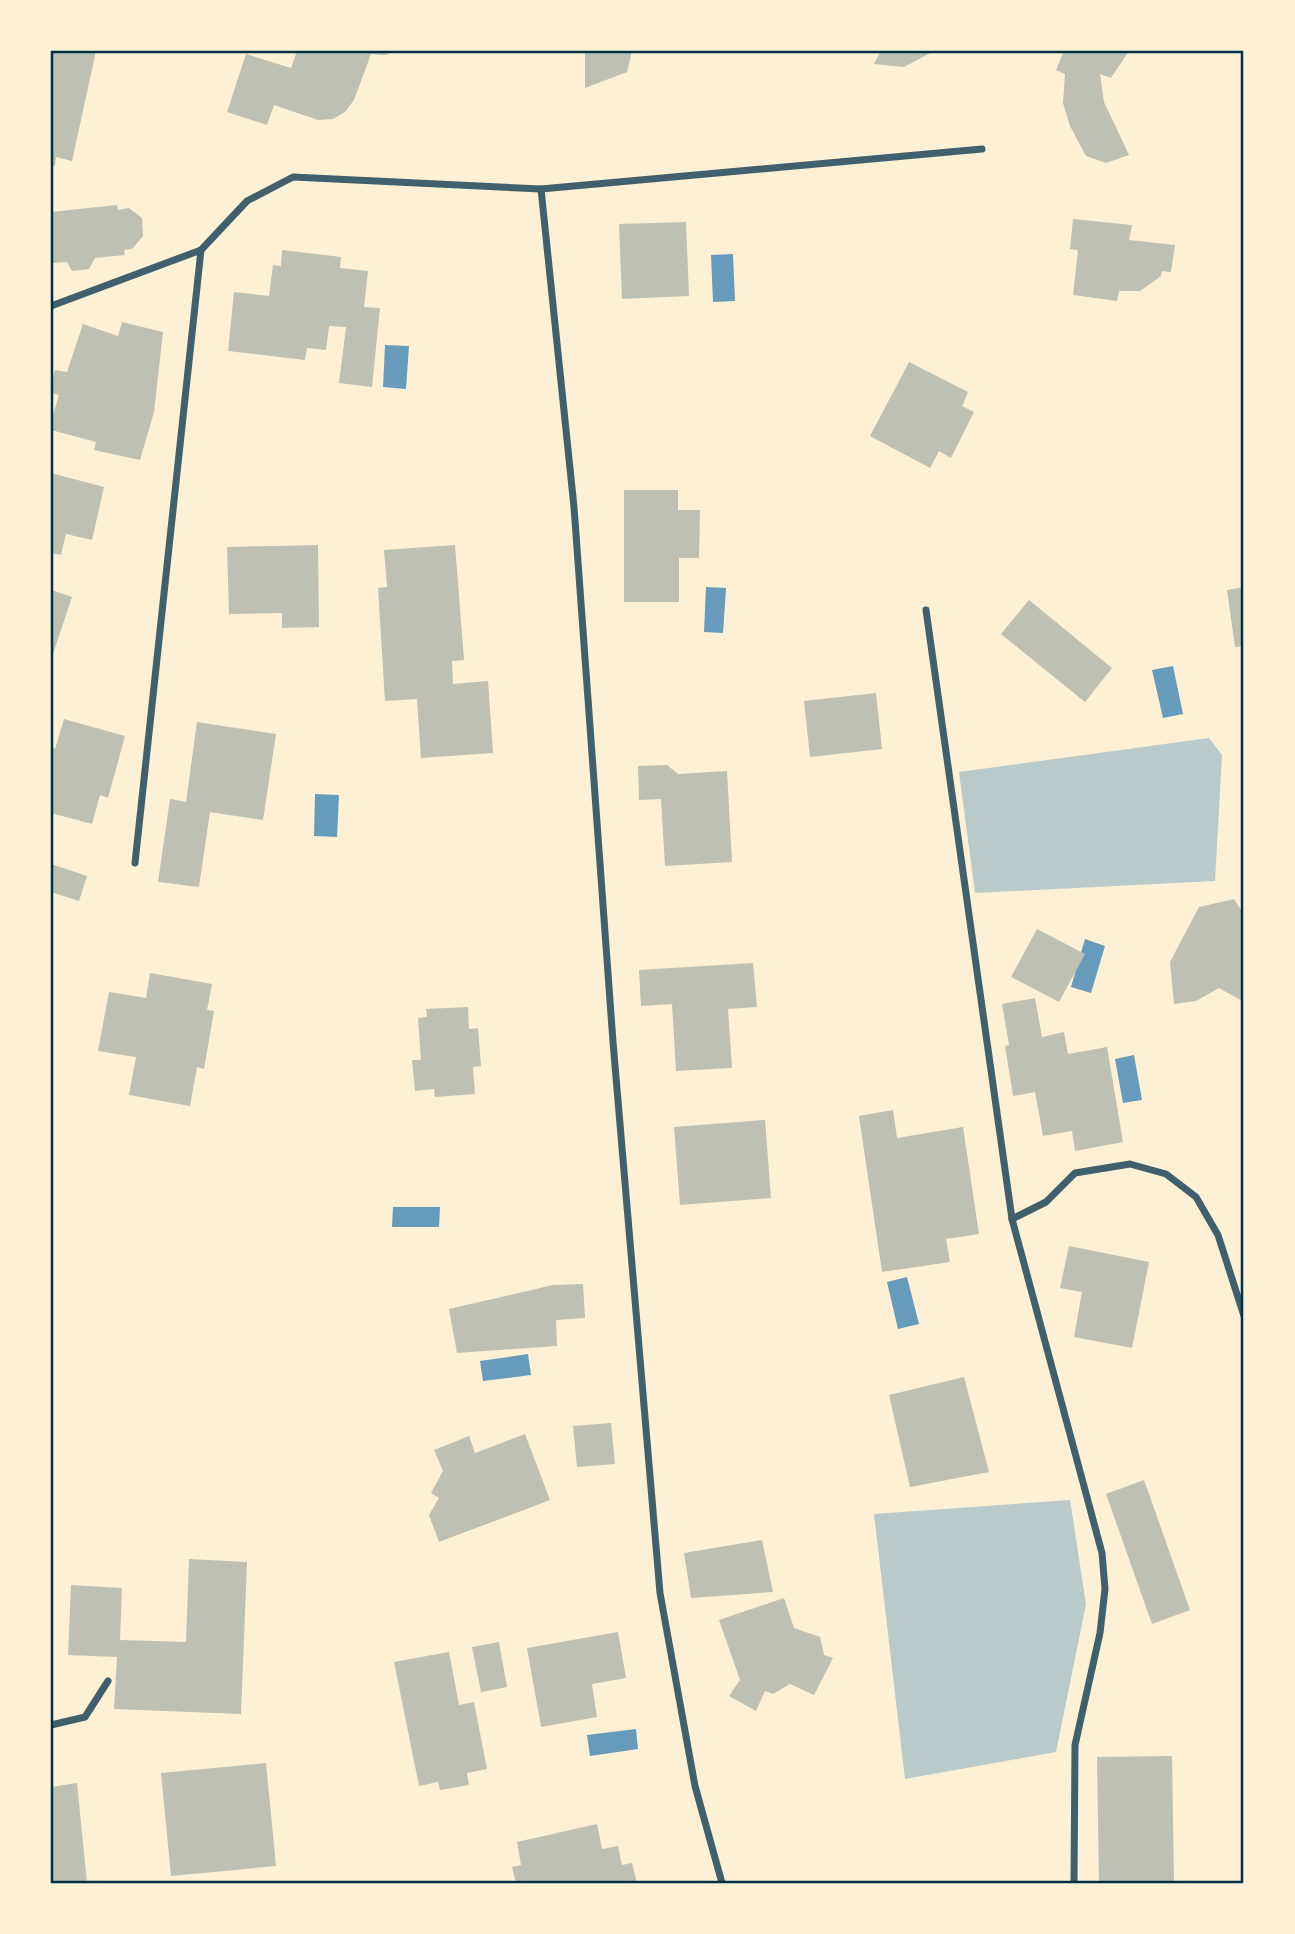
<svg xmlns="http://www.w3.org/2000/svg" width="1295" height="1934" viewBox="0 0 1295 1934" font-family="Cabin,sans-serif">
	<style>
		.green { fill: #b9caca }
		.water { fill: #669bbc }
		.building { fill: #bec0b2 }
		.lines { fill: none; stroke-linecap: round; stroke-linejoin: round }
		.minor { stroke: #3f606c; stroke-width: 7 }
		.neatline { fill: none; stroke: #003049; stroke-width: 2.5 }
	</style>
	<rect width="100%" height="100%" fill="#fdf0d5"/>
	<!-- green -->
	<g class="green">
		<polygon points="1209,738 1222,755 1215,881 975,893 959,772"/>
		<polygon points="1070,1500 1086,1604 1056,1752 905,1779 874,1514"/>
	</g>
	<!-- water -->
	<g class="water">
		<polygon points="733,254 735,301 713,302 711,255"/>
		<polygon points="385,345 409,346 406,389 383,387"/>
		<polygon points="706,587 726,588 723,633 704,632"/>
		<polygon points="1173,666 1183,714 1163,718 1152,670"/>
		<polygon points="315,794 339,795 337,837 314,836"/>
		<polygon points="1085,939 1105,946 1091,993 1071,987"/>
		<polygon points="1134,1055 1142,1100 1123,1103 1115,1059"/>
		<polygon points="393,1207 440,1207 439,1227 392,1227"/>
		<polygon points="907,1277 919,1324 898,1329 887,1282"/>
		<polygon points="528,1354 531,1375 483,1381 480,1361"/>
		<polygon points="636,1729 638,1749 590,1756 587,1735"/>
	</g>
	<!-- building -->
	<g class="building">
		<polygon points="51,51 96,51 72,161 56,157 55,166 51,165"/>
		<polygon points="297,51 396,51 385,55 371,54 354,100 345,112 333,119 318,120 274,105 267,125 227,112 246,54 291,68"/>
		<polygon points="585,51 632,51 627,72 585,88"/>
		<polygon points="881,51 934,51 904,67 874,64"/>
		<polygon points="1064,51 1129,51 1111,78 1100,74 1104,102 1129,155 1106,163 1086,156 1070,126 1063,103 1065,74 1056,70"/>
		<polygon points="117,205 118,210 129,208 142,218 143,236 132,249 124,250 125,255 95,258 89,269 72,271 67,262 51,263 51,212"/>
		<polygon points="1073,219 1132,225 1129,240 1175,245 1171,272 1162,271 1161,276 1140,291 1119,291 1117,301 1073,295 1078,250 1070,249"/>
		<polygon points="686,222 689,296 622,299 619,224"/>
		<polygon points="282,250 341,257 340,268 368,271 364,307 380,308 372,387 339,383 346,327 329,326 326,350 307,348 305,360 228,351 234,292 269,296 273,265 281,266"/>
		<polygon points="122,322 163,332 154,412 140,460 94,450 96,442 51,430 51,422 59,395 51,393 51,384 55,370 67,372 83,324 118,336"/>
		<polygon points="909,362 968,392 962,406 974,412 951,458 939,451 930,468 870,436"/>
		<polygon points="51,473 104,487 92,540 66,534 61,555 51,553"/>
		<polygon points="624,490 678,490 678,510 700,510 699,558 679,558 679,602 624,602"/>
		<polygon points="318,545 319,627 282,628 282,613 229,614 227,547"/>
		<polygon points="455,545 464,660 452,661 453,684 488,681 493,753 421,758 417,699 385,701 378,588 387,587 384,550"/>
		<polygon points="1244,587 1244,646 1235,647 1227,590"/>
		<polygon points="51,590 72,597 51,660"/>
		<polygon points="1029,600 1112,668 1085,702 1001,634"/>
		<polygon points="876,693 882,749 810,757 804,701"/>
		<polygon points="64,719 125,736 108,798 100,795 92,824 51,813 51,747 55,749"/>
		<polygon points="197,722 276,734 263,820 210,812 199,887 158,882 170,799 186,802"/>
		<polygon points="667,765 678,774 727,771 732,862 665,866 661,799 639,800 638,766"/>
		<polygon points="51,864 87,876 79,901 51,892"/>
		<polygon points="1234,899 1244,915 1244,1002 1219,988 1196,1001 1174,1004 1170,962 1199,907"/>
		<polygon points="1037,929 1085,954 1059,1002 1011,977"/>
		<polygon points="753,963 757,1007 728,1009 732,1068 676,1071 672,1004 641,1006 639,970"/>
		<polygon points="150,973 212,984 207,1010 214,1011 204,1069 197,1067 190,1106 129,1095 136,1057 98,1051 109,992 146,998"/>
		<polygon points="1035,998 1042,1037 1064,1032 1068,1054 1107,1047 1123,1142 1075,1151 1072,1131 1043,1136 1035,1092 1013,1096 1005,1046 1009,1045 1002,1004"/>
		<polygon points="468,1007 469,1029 478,1028 481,1066 473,1067 475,1094 435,1097 434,1089 415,1091 412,1060 421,1060 418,1018 427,1017 426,1009"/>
		<polygon points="893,1110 897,1138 963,1127 979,1234 946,1239 950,1262 882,1272 859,1116"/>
		<polygon points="765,1120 771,1198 680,1205 674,1127"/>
		<polygon points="1069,1246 1149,1262 1132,1348 1074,1337 1082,1292 1060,1288"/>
		<polygon points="583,1284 585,1318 556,1320 557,1346 457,1353 449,1309 553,1285"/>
		<polygon points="964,1377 989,1472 910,1487 889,1395"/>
		<polygon points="611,1423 615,1464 577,1467 573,1426"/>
		<polygon points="525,1434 550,1500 439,1542 429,1515 439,1498 431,1493 443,1471 434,1450 469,1436 475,1453"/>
		<polygon points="1144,1480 1190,1610 1152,1624 1106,1494"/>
		<polygon points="762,1540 773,1592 691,1598 684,1553"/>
		<polygon points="189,1559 247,1562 241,1714 114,1709 117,1657 68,1655 71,1585 122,1588 120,1640 186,1642"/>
		<polygon points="784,1598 794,1628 820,1637 824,1655 833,1658 814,1695 790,1684 773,1694 765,1691 756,1711 729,1696 740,1680 719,1620"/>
		<polygon points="618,1632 626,1678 592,1684 597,1717 541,1727 527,1648"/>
		<polygon points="499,1642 507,1687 481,1692 472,1647"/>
		<polygon points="449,1652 459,1705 474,1702 487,1769 467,1773 469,1785 440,1790 438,1782 419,1786 394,1662"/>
		<polygon points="1172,1756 1174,1883 1099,1883 1097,1757"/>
		<polygon points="266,1763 276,1866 171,1876 161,1773"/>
		<polygon points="77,1783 87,1883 51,1883 51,1787"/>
		<polygon points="597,1824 602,1849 618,1846 622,1865 632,1863 637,1883 516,1883 512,1867 521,1865 517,1842"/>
	</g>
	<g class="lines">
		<!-- minor -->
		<g class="minor">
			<polyline points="541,189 574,507 613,1042 660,1593 695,1786 722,1883"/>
			<polyline points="51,306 201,250 247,201 293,177 541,189 982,149"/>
			<polyline points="926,610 1012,1219 1102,1553 1105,1589 1100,1633 1075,1745 1074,1883"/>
			<polyline points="135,863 201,250"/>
			<polyline points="1012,1219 1046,1202 1075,1173 1130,1164 1166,1174 1196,1197 1218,1235 1244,1316"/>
			<polyline points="51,1725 85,1717 108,1681"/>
		</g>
	</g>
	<!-- border -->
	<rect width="1295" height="1934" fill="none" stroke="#fdf0d5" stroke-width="105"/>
	<rect x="52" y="52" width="1190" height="1830" class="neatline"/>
</svg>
